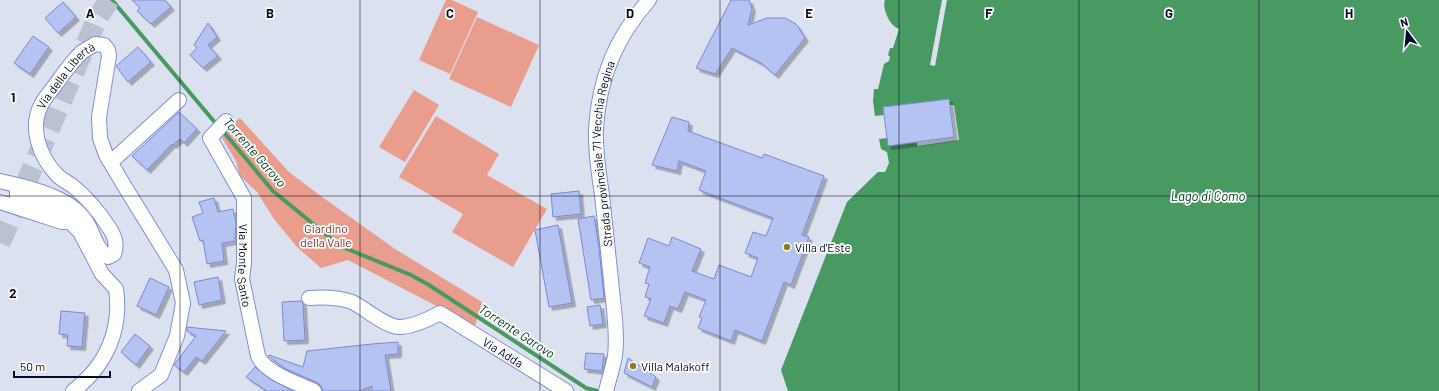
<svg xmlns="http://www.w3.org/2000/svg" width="1439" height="391" viewBox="0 0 1439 391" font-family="Barlow,sans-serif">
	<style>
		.green { fill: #e89d8d }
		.water { fill: #499963 }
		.pier { fill: #dce1f0 }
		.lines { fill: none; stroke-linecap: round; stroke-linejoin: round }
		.stream { stroke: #499963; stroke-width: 4 }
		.building { fill: #b5c3f2; stroke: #788ad2; filter: url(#shadow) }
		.highway-tunnel { stroke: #bcc1d2; stroke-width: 21; stroke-dasharray: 21 10; stroke-linecap: butt }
		.minor-casing { stroke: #7e91d9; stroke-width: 16 }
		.minor { stroke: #fff; stroke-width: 14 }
		.grid { fill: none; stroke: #070c26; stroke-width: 1; stroke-opacity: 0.55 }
		.poi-dot { fill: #92791f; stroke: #fff; stroke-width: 1.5 }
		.labels { text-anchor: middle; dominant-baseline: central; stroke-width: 3.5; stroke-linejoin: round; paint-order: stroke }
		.street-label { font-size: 12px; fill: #070c26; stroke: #fff }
		.park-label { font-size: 12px; fill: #962d1b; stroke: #fff }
		.poi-label { font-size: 12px; fill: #070c26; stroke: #fff; text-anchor: start }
		.water-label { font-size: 13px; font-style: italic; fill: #054420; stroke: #fff }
		.grid-label { font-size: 13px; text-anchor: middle; font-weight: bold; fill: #070c26; stroke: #fff; stroke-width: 3.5; stroke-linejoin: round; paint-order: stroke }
	</style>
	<defs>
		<filter id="shadow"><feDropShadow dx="3.5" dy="3.5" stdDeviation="0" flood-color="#0004"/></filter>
	</defs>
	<rect width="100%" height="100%" fill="#dce1f0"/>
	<!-- green -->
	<g class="green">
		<polygon points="446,0 452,0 478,12 450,74 419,60"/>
		<polygon points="477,17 539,45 511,107 449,79"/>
		<polygon points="414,90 439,105 405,162 379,147"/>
		<polygon points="436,116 499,154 487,175 547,209 513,267 452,232 463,214 399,177"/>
		<polygon points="240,118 289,172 318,194 395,249 482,302 475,326 348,260 321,268 297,247 274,219 257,192 240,176 236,161 219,133"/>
	</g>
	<!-- water -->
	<path class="water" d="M885 0H1439V391H788L781 370 847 202 878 172H885L889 163 887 152 881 149 879 139 887 138 917 142V146L959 140 954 105H950L949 99 883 107 884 115 875 116 873 101 874 89H878L884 64 889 61 890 57 888 55 890 48H893L899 29C897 28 895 27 893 25 888 20 882 7 885 0Z"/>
	<!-- pier -->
	<polygon class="pier" points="942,0 947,0 935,66 930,65"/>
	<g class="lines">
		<!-- stream -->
		<g class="stream">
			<polyline points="112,0 217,125"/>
			<polyline points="222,130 273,191 340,246 411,275 429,285 586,388 597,391"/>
		</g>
	</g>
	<!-- building -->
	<g class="building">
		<polygon points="132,0 165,0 171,7 151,24 137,11 140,8"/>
		<polygon points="731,0 749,0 752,9 748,25 767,18 785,18 796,24 805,38 775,75 761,63 732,48 715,74 696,68"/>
		<polygon points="63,2 76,17 58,33 45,18"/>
		<polygon points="208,23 217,37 208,45 218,56 203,68 190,55 197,48 194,45"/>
		<polygon points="33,36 49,47 30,74 14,63"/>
		<polygon points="138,47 151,62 128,82 116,66"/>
		<polygon points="949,99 954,137 888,146 883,107"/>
		<polygon points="179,112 197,129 184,143 180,139 173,145 172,144 147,170 132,156"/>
		<polygon points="672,117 689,122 688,131 762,158 764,154 824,176 802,235 809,237 791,285 784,282 762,341 735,330 731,341 698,328 702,318 699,317 706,300 685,292 678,309 670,306 664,323 644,316 651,299 645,297 649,284 645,283 650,267 639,263 648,238 669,246 672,237 701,249 692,271 714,279 719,265 751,277 758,258 745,253 753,232 766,236 773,218 699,190 706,171 679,161 677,171 652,165"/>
		<polygon points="579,191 581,214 553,217 551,194"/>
		<polygon points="214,198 218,212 233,209 236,224 235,241 222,243 224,261 207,264 203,240 200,241 192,217 203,213 199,202"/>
		<polygon points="594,216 599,248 604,298 591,300 578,219"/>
		<polygon points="558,225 572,303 549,307 535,230"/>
		<polygon points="218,277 222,300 199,305 194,282"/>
		<polygon points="150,278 169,287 156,315 137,306"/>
		<polygon points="301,301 303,304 305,340 284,341 282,302"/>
		<polygon points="600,305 603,324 590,326 587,307"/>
		<polygon points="61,311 85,313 82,347 67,346 68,335 59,334"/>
		<polygon points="187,327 226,331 202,361 196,357 184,372 174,365 196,336 187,331"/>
		<polygon points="135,334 150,346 136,365 121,352"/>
		<polygon points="398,342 398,354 385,355 391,391 372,391 372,386 359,391 323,391 321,386 318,383 286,369 268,356 269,355 303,367 307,351 372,344"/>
		<polygon points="586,353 604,354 602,371 584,369"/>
		<polygon points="628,358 656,377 652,387 624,373"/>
		<polygon points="255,367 270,379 293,391 267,391 246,377"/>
	</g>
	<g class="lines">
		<!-- highway-tunnel -->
		<polyline class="highway-tunnel" points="0,243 97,19 109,0"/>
		<defs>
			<g id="minor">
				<path id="s1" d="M226 121 210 138 244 198V263L242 279 258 356C265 373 298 383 314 391"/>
				<polyline points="111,162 179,100"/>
				<path id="s2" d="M0 181C29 188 71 196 87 223 94 234 96 249 108 257L114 254C118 243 114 235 108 226 99 212 87 198 74 187 69 183 62 180 57 175 40 157 29 129 41 105 44 99 49 93 53 88 62 76 71 62 82 52 86 49 91 47 95 44L104 45 108 50 109 56 99 117 100 138 106 155 122 182 176 270 183 303 177 336 161 375 139 391"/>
				<path d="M17 185V196L67 213 69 221 80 232 102 274 116 289C122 330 106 366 73 391"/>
				<polyline points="0,202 62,222 65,222"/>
				<path id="s3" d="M309 298C323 297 338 297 352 302 365 308 384 326 399 327 411 327 429 319 440 313L566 391"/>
				<path id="s4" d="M606 391C609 379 613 367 615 356 618 331 613 305 611 280 608 252 605 224 602 195 599 174 595 151 596 129 599 78 616 37 649 0"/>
			</g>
		</defs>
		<!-- minor casing -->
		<use href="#minor" class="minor-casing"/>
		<!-- minor -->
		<use href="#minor" class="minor"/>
	</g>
	<!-- grid -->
	<path class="grid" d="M180 0V391M360 0V391M540 0V391M720 0V391M899 0V391M1079 0V391M1259 0V391M0 196H1439"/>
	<!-- markers -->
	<g class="poi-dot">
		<circle cx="787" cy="247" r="4"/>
		<circle cx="633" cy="366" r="4"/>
	</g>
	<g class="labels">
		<!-- street labels -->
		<g class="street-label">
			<text stroke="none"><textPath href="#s2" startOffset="364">Via della Libertà</textPath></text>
			<text stroke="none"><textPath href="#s4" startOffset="240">Strada provinciale 71 Vecchia Regina</textPath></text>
			<text stroke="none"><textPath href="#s1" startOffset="160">Via Monte Santo</textPath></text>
			<text stroke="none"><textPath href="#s3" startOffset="215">Via Adda</textPath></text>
		</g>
		<!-- park labels -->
		<g class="park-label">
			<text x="326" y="228">Giardino<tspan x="326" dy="14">della Valle</tspan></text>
		</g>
		<!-- poi labels -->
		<g class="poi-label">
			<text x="795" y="247">Villa d'Este</text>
			<text x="641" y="366">Villa Malakoff</text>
		</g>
		<!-- water labels -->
		<g class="water-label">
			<text transform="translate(255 152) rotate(49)">Torrente Garovo</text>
			<text x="1208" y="196">Lago di Como</text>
			<text transform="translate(517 331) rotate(33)">Torrente Garovo</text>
		</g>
	</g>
	<g class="grid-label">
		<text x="90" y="18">A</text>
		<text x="270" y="18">B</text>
		<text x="450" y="18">C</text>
		<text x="630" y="18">D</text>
		<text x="809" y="18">E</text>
		<text x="989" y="18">F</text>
		<text x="1169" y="18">G</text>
		<text x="1349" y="18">H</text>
		<text x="13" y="102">1</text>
		<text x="13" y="298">2</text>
	</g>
	<!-- north arrow -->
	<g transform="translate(1407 32) rotate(344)" stroke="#ffffff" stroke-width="3" paint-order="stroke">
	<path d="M0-3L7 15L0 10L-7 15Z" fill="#070c26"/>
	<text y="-6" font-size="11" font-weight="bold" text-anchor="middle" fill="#070c26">N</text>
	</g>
	<!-- scale -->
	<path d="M14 371v6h96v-6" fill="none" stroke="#070c26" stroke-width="2"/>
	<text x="20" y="371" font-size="12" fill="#070c26" stroke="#ffffff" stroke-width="3" paint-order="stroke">50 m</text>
</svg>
